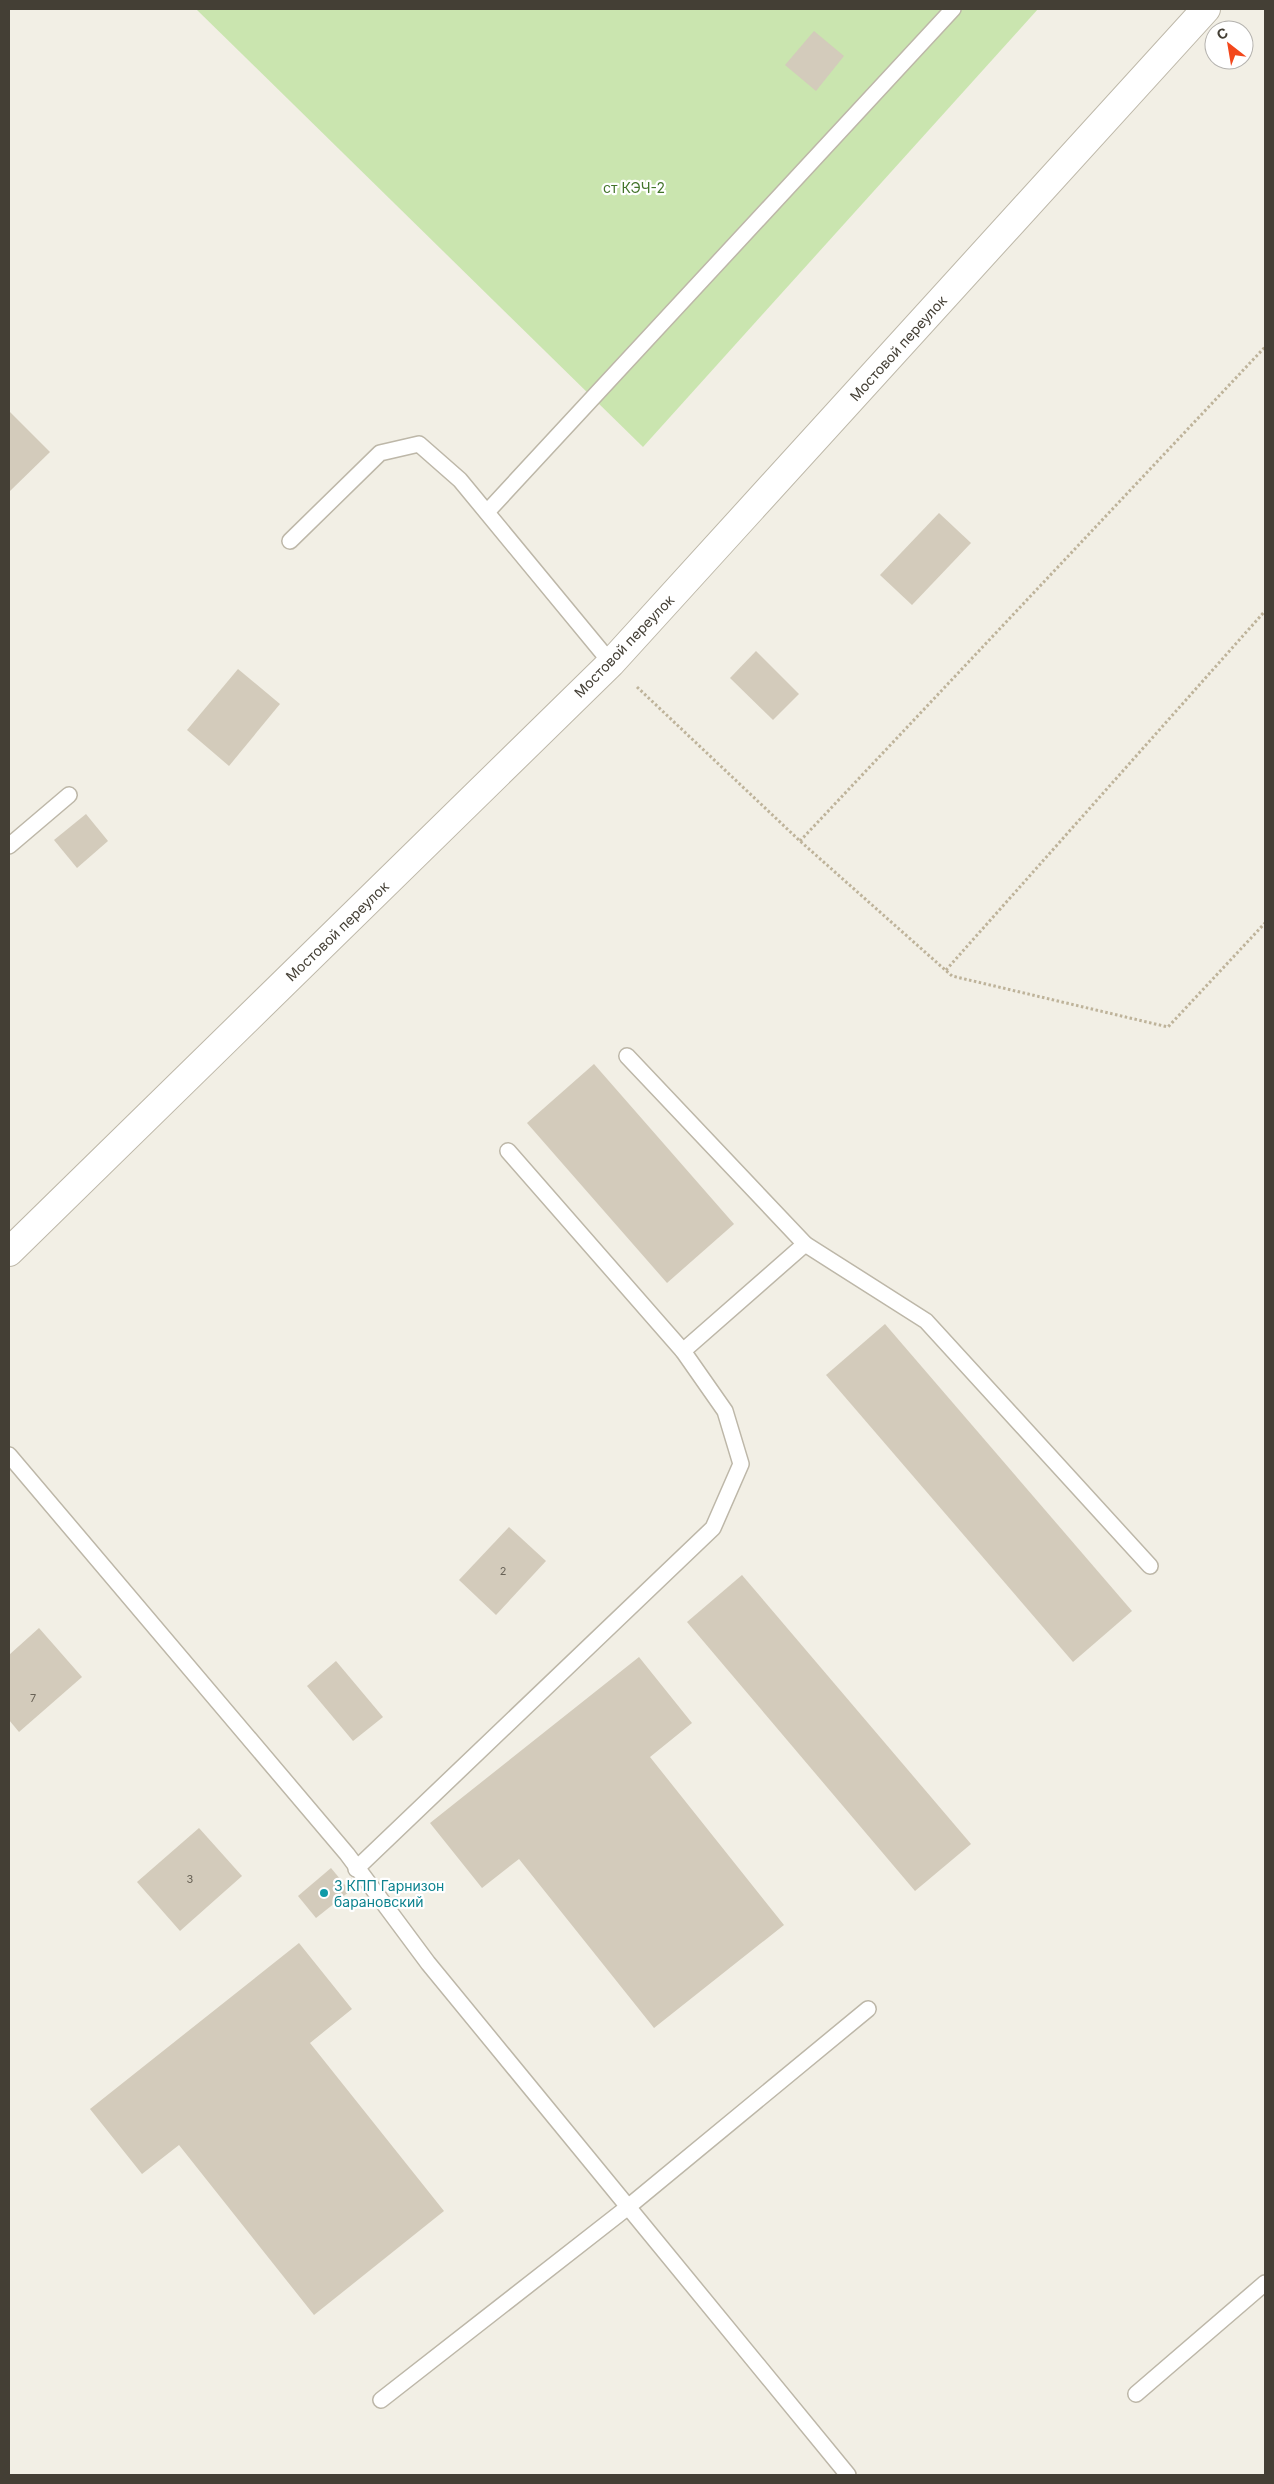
<svg xmlns="http://www.w3.org/2000/svg" width="1274" height="2484" viewBox="0 0 1274 2484" font-family="Inter,sans-serif">
	<style>
		.green { fill: #cae5af }
		.building { fill: #d3cbbb }
		.lines { fill: none; stroke-linecap: round; stroke-linejoin: round }
		.lane-casing { stroke: #bdb7a8; stroke-width: 18 }
		.street-casing { stroke: #bdb7a8; stroke-width: 30 }
		.path { stroke: #beb39a; stroke-width: 3; stroke-dasharray: 2.5 2.5; stroke-linecap: butt }
		.lane { stroke: #fff; stroke-width: 15 }
		.street { stroke: #fff; stroke-width: 28 }
		.culture-dot { fill: #0f9aa8; stroke: #fff; stroke-width: 2 }
		.labels { text-anchor: middle; dominant-baseline: central; stroke-width: 4.5; stroke-linejoin: round; paint-order: stroke }
		.number-label { font-size: 11px; fill: #686256 }
		.park-label { font-size: 14px; fill: #42742a; stroke: #fff }
		.street-label { font-size: 14px; fill: #443f35; stroke: #fff }
		.culture-label { font-size: 14px; fill: #0d838f; stroke: #fff; text-anchor: start }
	</style>
	<rect width="100%" height="100%" fill="#f2efe5"/>
	<!-- green -->
	<polygon class="green" points="196,9 1038,9 643,447"/>
	<!-- building -->
	<g class="building">
		<polygon points="814,31 844,56 816,91 785,65"/>
		<polygon points="9,411 50,452 9,492"/>
		<polygon points="939,513 971,543 912,605 880,575"/>
		<polygon points="756,651 799,694 773,720 730,678"/>
		<polygon points="238,669 280,704 229,766 187,730"/>
		<polygon points="86,814 108,841 77,868 54,840"/>
		<polygon points="594,1064 734,1224 667,1283 527,1123"/>
		<polygon points="885,1324 1132,1611 1073,1662 826,1375"/>
		<polygon points="509,1527 546,1561 496,1615 459,1580"/>
		<polygon points="742,1575 971,1844 915,1891 687,1622"/>
		<polygon points="39,1628 82,1677 19,1732 9,1720 9,1655"/>
		<polygon points="639,1657 692,1723 650,1757 784,1925 654,2028 519,1859 482,1888 430,1823"/>
		<polygon points="336,1661 383,1717 353,1741 307,1686"/>
		<polygon points="199,1828 242,1876 180,1931 137,1882"/>
		<polygon points="331,1868 350,1891 316,1918 298,1896"/>
		<polygon points="299,1943 352,2009 310,2043 444,2211 314,2315 179,2145 142,2174 90,2109"/>
	</g>
	<g class="lines">
		<defs>
			<g id="lane">
				<polyline points="487,512 953,9"/>
				<polyline points="290,541 380,453 419,444 460,480 611,663"/>
				<polyline points="9,846 69,795"/>
				<polyline points="627,1056 805,1244 926,1321 1150,1566"/>
				<polyline points="683,1351 805,1244"/>
				<polyline points="9,1455 347,1854 428,1963 848,2475"/>
				<polyline points="356,1869 713,1528 741,1464 725,1411 683,1351 508,1151"/>
				<polyline points="1136,2394 1265,2283"/>
				<polyline points="381,2400 628,2207 868,2009"/>
			</g>
			<polyline id="street" points="9,1252 611,663 1206,9"/>
		</defs>
		<!-- lane casing -->
		<use href="#lane" class="lane-casing"/>
		<!-- street casing -->
		<use href="#street" class="street-casing"/>
		<!-- path -->
		<g class="path">
			<polyline points="637,687 800,841 952,976 1168,1027 1265,923"/>
			<polyline points="800,841 1265,347"/>
			<polyline points="946,970 1265,611"/>
		</g>
		<!-- lane -->
		<use href="#lane" class="lane"/>
		<!-- street -->
		<use href="#street" class="street"/>
	</g>
	<!-- markers -->
	<circle class="culture-dot" cx="324" cy="1893" r="5"/>
	<g class="labels">
		<!-- number labels -->
		<g class="number-label">
			<text x="503" y="1571">2</text>
			<text x="33" y="1698">7</text>
			<text x="190" y="1879">3</text>
		</g>
		<!-- park labels -->
		<g class="park-label">
			<text x="634" y="187">ст КЭЧ-2</text>
		</g>
		<!-- street labels -->
		<g class="street-label">
			<text transform="translate(898 348) rotate(-48)">Мостовой переулок</text>
			<text transform="translate(624 646) rotate(-46)">Мостовой переулок</text>
			<text transform="translate(337 931) rotate(-44)">Мостовой переулок</text>
		</g>
		<!-- culture labels -->
		<g class="culture-label">
			<text x="334" y="1885">3 КПП Гарнизон<tspan x="334" dy="16">барановский</tspan></text>
		</g>
	</g>
	<!-- border -->
	<rect width="1274" height="2484" fill="none" stroke="#443f35" stroke-width="20"/>
	<!-- north arrow -->
	<g transform="translate(1229 45) rotate(329)"><circle r="24" fill="#ffffff" stroke="#b4b2ae"/>
	<path d="M0-4L9 19L0 12L-9 19Z" fill="#f3471b"/>
	<text y="-8" font-size="14" font-weight="bold" text-anchor="middle" fill="#443f35">С</text>
	</g>
</svg>
